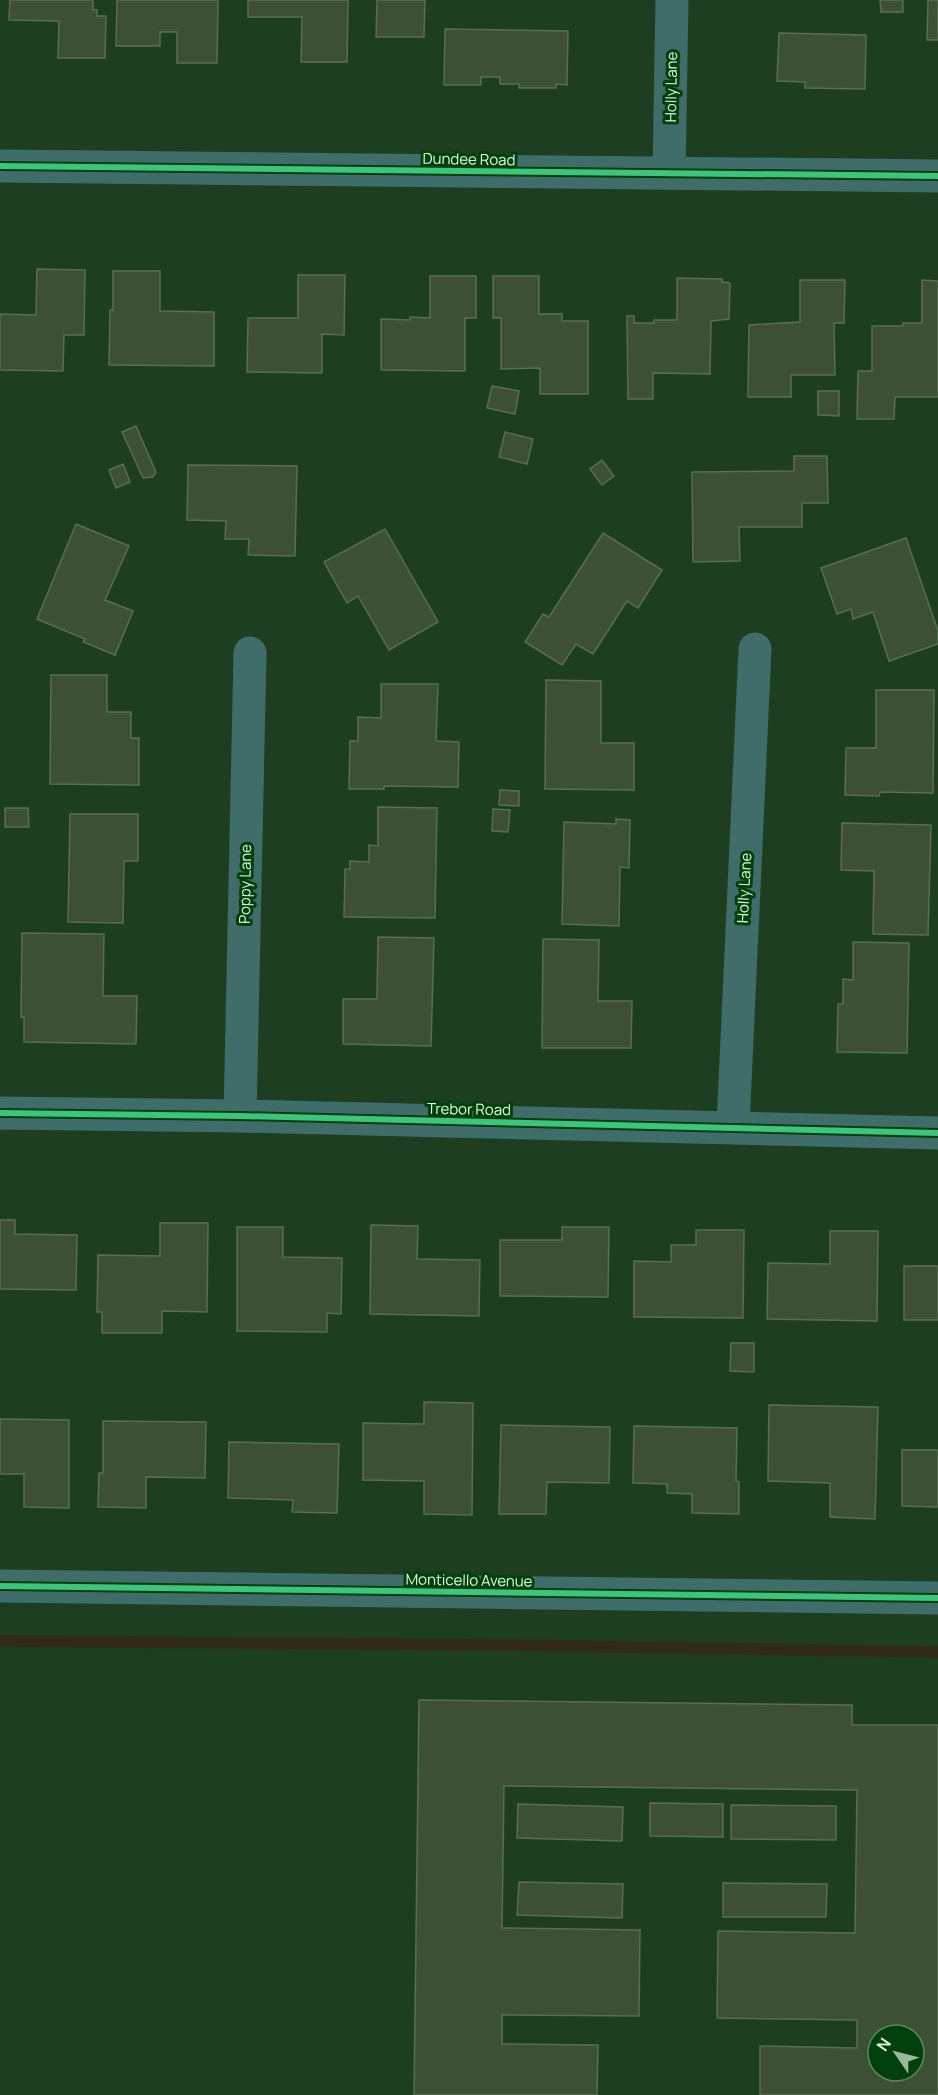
<svg xmlns="http://www.w3.org/2000/svg" width="938" height="2095" viewBox="0 0 938 2095" font-family="Manrope,sans-serif">
	<style>
		.lines { fill: none; stroke-linecap: round; stroke-linejoin: round }
		.stream { stroke: #302b18; stroke-width: 12 }
		.building { fill: #3d5036; stroke: #596d52; stroke-width: 1.5; fill-rule: evenodd }
		.minor { stroke: #406d6a; stroke-width: 33 }
		.cycleway-casing { stroke: #01400c; stroke-width: 10 }
		.cycleway { stroke: #40c37c; stroke-width: 6 }
		.labels { text-anchor: middle; dominant-baseline: central; stroke-width: 6; stroke-linejoin: round; paint-order: stroke }
		.street-label { font-size: 15px; fill: #ddfbdd; stroke: #01400c }
	</style>
	<rect width="100%" height="100%" fill="#1e3e22"/>
	<g class="lines">
		<!-- stream -->
		<polyline class="stream" points="0,1641 505,1645 938,1652"/>
	</g>
	<!-- building -->
	<g class="building">
		<polygon points="10,0 93,0 93,10 97,10 97,16 106,16 105,58 58,58 59,21 9,20"/>
		<polygon points="117,0 218,0 217,63 177,63 177,32 160,32 160,46 116,46"/>
		<polygon points="248,0 348,0 347,62 301,62 302,17 248,17"/>
		<polygon points="377,0 425,0 424,37 376,37"/>
		<polygon points="880,0 903,0 903,12 881,12"/>
		<polygon points="928,0 938,0 938,40 927,40"/>
		<polygon points="445,29 568,31 567,85 556,84 556,88 519,88 519,84 500,84 500,77 481,77 481,85 444,85"/>
		<polygon points="779,33 866,35 865,89 805,88 805,82 777,81"/>
		<polygon points="37,269 85,270 84,335 64,335 63,371 0,370 0,314 36,315"/>
		<polygon points="113,271 160,271 160,311 214,312 214,366 109,365 110,310 113,310"/>
		<polygon points="298,275 345,275 344,335 322,334 322,373 247,372 248,318 298,318"/>
		<polygon points="430,276 476,276 476,318 465,318 465,371 381,370 381,319 410,320 410,317 430,318"/>
		<polygon points="493,276 539,276 539,314 562,314 562,321 588,321 588,394 540,394 540,368 501,369 501,318 493,318"/>
		<polygon points="677,278 722,279 722,282 730,283 729,319 711,321 710,374 653,373 653,399 628,399 627,316 634,316 634,323 654,323 654,320 677,320"/>
		<polygon points="800,280 845,280 844,323 834,323 835,375 791,375 791,397 748,397 749,325 800,322"/>
		<polygon points="922,280 938,281 938,397 895,397 894,419 857,419 858,371 872,371 872,326 903,326 903,323 922,323"/>
		<polygon points="492,386 519,391 515,414 487,408"/>
		<polygon points="818,391 839,391 839,416 818,415"/>
		<polygon points="136,426 156,472 153,477 143,478 122,432"/>
		<polygon points="505,432 533,439 527,464 499,457"/>
		<polygon points="794,456 827,456 828,503 802,503 802,527 739,527 740,561 693,562 692,472 794,471"/>
		<polygon points="602,460 614,476 602,485 590,469"/>
		<polygon points="123,464 130,482 116,488 109,470"/>
		<polygon points="188,465 297,466 295,556 248,555 249,539 225,539 226,521 187,520"/>
		<polygon points="76,524 129,546 105,600 133,611 115,655 83,642 85,639 37,619"/>
		<polygon points="385,529 438,622 389,650 358,596 347,603 324,562"/>
		<polygon points="603,533 662,570 638,608 627,601 593,654 576,644 562,665 525,642 543,614 549,617"/>
		<polygon points="906,538 938,631 938,644 889,661 873,612 853,619 851,609 837,614 821,568"/>
		<polygon points="51,675 107,675 107,712 131,712 131,738 139,738 139,785 50,784"/>
		<polygon points="546,680 601,681 601,743 634,743 634,790 545,789"/>
		<polygon points="381,684 438,684 436,741 459,742 458,787 384,786 384,789 349,789 350,741 358,741 358,717 381,718"/>
		<polygon points="876,690 934,690 933,793 880,792 879,796 845,795 846,748 876,748"/>
		<polygon points="500,790 519,791 519,806 499,805"/>
		<polygon points="378,807 437,808 435,918 344,917 345,869 350,869 350,861 369,862 369,845 378,846"/>
		<polygon points="5,808 28,808 29,827 5,827"/>
		<polygon points="493,809 510,810 508,832 492,831"/>
		<polygon points="70,814 138,814 138,861 124,861 123,923 68,922"/>
		<polygon points="616,819 630,820 629,868 620,867 619,926 562,924 564,822 616,824"/>
		<polygon points="842,823 931,825 928,935 873,934 874,871 841,870"/>
		<polygon points="22,933 104,934 103,996 137,996 136,1044 24,1042 24,1017 21,1017"/>
		<polygon points="378,937 434,938 431,1046 343,1044 343,999 377,999"/>
		<polygon points="543,939 599,940 598,1001 632,1001 631,1048 542,1048"/>
		<polygon points="853,942 909,943 907,1053 837,1052 838,1004 843,1004 843,979 853,980"/>
		<polygon points="0,1220 15,1220 15,1234 77,1235 76,1290 0,1289"/>
		<polygon points="160,1223 208,1223 207,1312 162,1311 162,1333 102,1333 102,1312 97,1312 98,1255 160,1256"/>
		<polygon points="371,1225 418,1226 417,1259 480,1260 479,1316 370,1314"/>
		<polygon points="237,1227 283,1227 283,1257 342,1258 341,1314 327,1313 327,1332 237,1331"/>
		<polygon points="562,1227 609,1227 608,1297 500,1296 500,1240 562,1240"/>
		<polygon points="696,1230 744,1230 743,1318 634,1317 634,1261 671,1262 671,1245 696,1245"/>
		<polygon points="830,1231 878,1231 877,1321 767,1319 768,1263 830,1264"/>
		<rect x="904" y="1266" width="34" height="54"/>
		<polygon points="731,1343 754,1343 754,1372 730,1371"/>
		<polygon points="424,1402 473,1403 472,1515 424,1514 424,1481 363,1480 363,1423 424,1424"/>
		<polygon points="769,1405 878,1407 875,1519 830,1517 830,1483 768,1481"/>
		<polygon points="0,1419 69,1420 69,1508 24,1507 24,1474 0,1474"/>
		<polygon points="103,1421 206,1422 205,1478 146,1477 146,1508 98,1507 99,1473 103,1473"/>
		<polygon points="501,1425 610,1427 609,1483 547,1482 546,1514 499,1514"/>
		<polygon points="634,1426 737,1428 736,1481 739,1482 739,1514 692,1513 692,1494 667,1493 667,1484 633,1483"/>
		<polygon points="229,1442 339,1444 337,1513 292,1512 293,1500 228,1498"/>
		<polygon points="902,1450 938,1450 938,1507 902,1506"/>
		<path d="M419 1700 852 1705V1725H938V2095H760V2046L857 2048V2020L717 2018 718 1931 855 1933 857 1790 504 1786 502 1928 640 1930 639 2016 502 2015V2044L598 2045 597 2095H414ZM878 2035H914V2071H878Z"/>
		<polygon points="650,1803 723,1804 723,1837 650,1836"/>
		<polygon points="518,1804 623,1807 622,1841 517,1838"/>
		<polygon points="731,1805 836,1806 836,1840 731,1839"/>
		<polygon points="519,1882 623,1884 622,1918 517,1915"/>
		<polygon points="723,1883 827,1884 826,1917 723,1917"/>
	</g>
	<g class="lines">
		<!-- minor -->
		<g class="minor">
			<polyline points="0,166 938,176"/>
			<polyline points="669,173 672,0"/>
			<polyline points="0,1113 240,1116 938,1133"/>
			<polyline points="240,1116 250,653"/>
			<polyline points="733,1126 755,649"/>
			<polyline points="0,1586 938,1598"/>
		</g>
		<defs>
			<g id="cycleway">
				<polyline points="0,166 938,176"/>
				<polyline points="0,1113 240,1116 938,1133"/>
				<polyline points="0,1586 938,1598"/>
			</g>
		</defs>
		<!-- cycleway casing -->
		<use href="#cycleway" class="cycleway-casing"/>
		<!-- cycleway -->
		<use href="#cycleway" class="cycleway"/>
	</g>
	<g class="labels">
		<!-- street labels -->
		<g class="street-label">
			<text transform="translate(671 87) rotate(-89)">Holly Lane</text>
			<text transform="translate(469 159) rotate(1)">Dundee Road</text>
			<text transform="translate(245 884) rotate(-89)">Poppy Lane</text>
			<text transform="translate(744 888) rotate(-87)">Holly Lane</text>
			<text transform="translate(469 1109) rotate(1)">Trebor Road</text>
			<text transform="translate(469 1580) rotate(1)">Monticello Avenue</text>
		</g>
	</g>
	<!-- north arrow -->
	<g transform="translate(896 2053) rotate(305)"><circle r="28" fill="#01400c" stroke="#598b60" stroke-width="1.5"/>
	<path d="M0-4.5L10 22L0 15L-10 22Z" fill="#9ab99c"/>
	<text y="-9" font-size="16" font-weight="bold" text-anchor="middle" fill="#ddfbdd">N</text>
	</g>
</svg>
